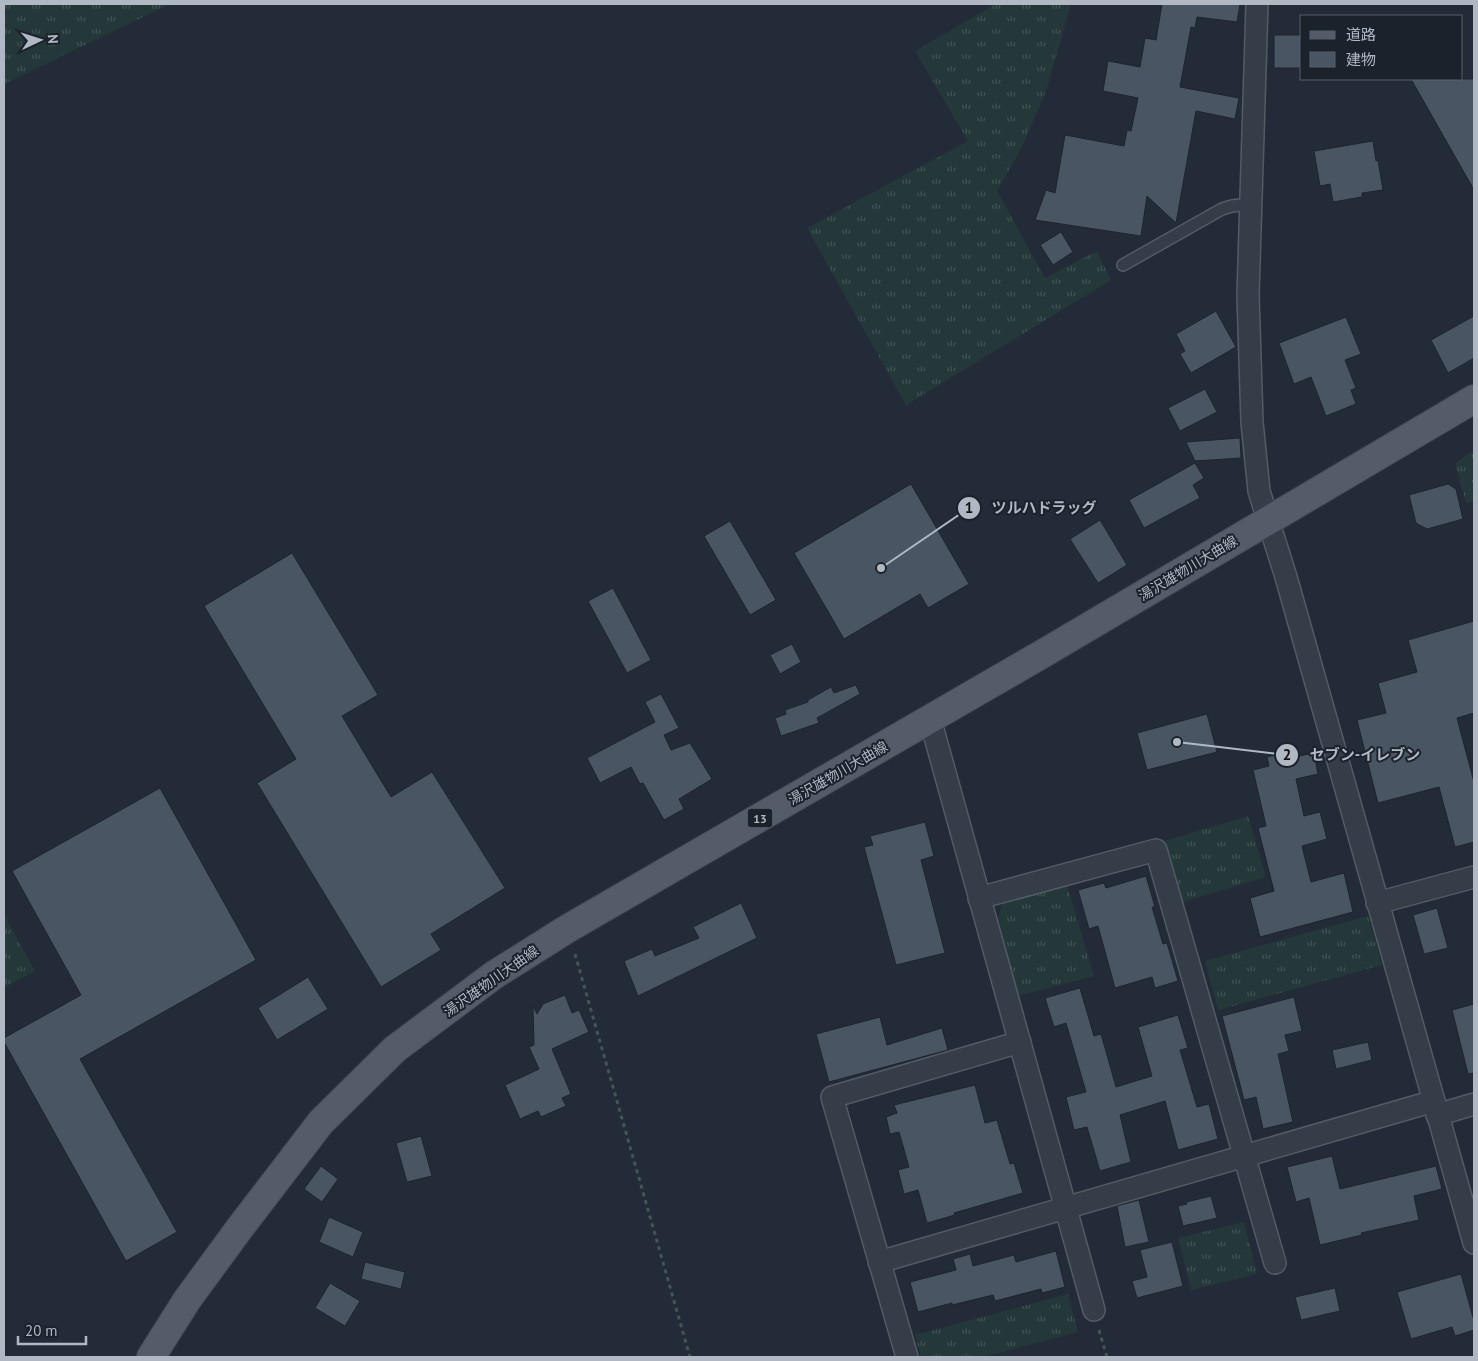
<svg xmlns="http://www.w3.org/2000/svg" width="1478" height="1361" viewBox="0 0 1478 1361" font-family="'PT Sans','Noto Sans JP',sans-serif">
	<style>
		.grass { fill: url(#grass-tufts) }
		.building { fill: #4a5563; stroke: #1d242e }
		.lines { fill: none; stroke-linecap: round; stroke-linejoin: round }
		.service-casing { stroke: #535b65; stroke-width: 14 }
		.minor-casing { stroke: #535b65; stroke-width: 24 }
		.primary-casing { stroke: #3f4651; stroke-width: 30 }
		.path { stroke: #435557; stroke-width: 3; stroke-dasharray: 4 4; stroke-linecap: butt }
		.service { stroke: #353d48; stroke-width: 11 }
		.minor { stroke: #353d48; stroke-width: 21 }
		.primary { stroke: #535c68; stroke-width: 28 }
		.labels { text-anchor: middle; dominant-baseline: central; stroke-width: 4; stroke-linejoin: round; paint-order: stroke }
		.shield { fill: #1b222c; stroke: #838b96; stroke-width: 1 }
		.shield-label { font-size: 12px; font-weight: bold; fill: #b0b8c4 }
		.street-label { font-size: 14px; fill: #b0b8c4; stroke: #1b222c }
		.leader { fill: none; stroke: #b0b8c4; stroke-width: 2 }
		.callout-dot { fill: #b0b8c4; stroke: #1b222c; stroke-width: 2 }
		.mark-label { font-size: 15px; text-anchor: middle; font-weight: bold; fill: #111 }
		.callout-label { font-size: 15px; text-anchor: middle; font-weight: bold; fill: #b0b8c4; stroke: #1b222c; stroke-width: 4; stroke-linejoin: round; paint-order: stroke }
	</style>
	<defs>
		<pattern id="grass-tufts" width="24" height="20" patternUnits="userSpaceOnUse" patternTransform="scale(1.25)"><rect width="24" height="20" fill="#253839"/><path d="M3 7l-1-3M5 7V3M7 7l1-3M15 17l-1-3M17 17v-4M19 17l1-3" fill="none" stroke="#425354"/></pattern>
	</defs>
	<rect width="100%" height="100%" fill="#222b37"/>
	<!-- grass -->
	<g class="grass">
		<polygon points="4,4 170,4 4,84"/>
		<polygon points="996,4 1071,4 1046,91 1022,147 997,191 1045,278 1097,251 1111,280 906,405 807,228 968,141 915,51"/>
		<polygon points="1474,450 1474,501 1466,503 1455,464"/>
		<polygon points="1248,816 1266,877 1183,902 1165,841"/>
		<polygon points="1067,885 1094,976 1018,996 998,919 1002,904"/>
		<polygon points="4,915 35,971 4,988"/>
		<polygon points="1368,916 1382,965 1218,1010 1205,961"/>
		<polygon points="1244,1222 1257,1274 1191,1290 1178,1238"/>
		<polygon points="1068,1294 1078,1332 983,1357 921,1357 915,1335"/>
	</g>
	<!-- building -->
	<g class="building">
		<polygon points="1162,4 1240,4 1237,22 1197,17 1195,28 1191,27 1180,87 1239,98 1235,119 1196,111 1176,223 1147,196 1141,236 1035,220 1046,190 1055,193 1065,135 1124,146 1127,130 1131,131 1138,98 1103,91 1108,61 1140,67 1145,38 1156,40"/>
		<rect x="1274" y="35" width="28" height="33"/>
		<polygon points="1411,79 1474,79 1474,190"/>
		<polygon points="1373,141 1376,161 1378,160 1383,190 1362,193 1362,197 1333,202 1330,184 1320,186 1314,151"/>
		<polygon points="1061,232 1073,252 1053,265 1040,245"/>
		<polygon points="1216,311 1236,347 1191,373 1180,354 1185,351 1176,334"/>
		<polygon points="1474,316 1474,358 1448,373 1431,340"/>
		<polygon points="1346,317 1361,354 1345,360 1356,388 1351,390 1356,404 1326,416 1311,377 1294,384 1279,343"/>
		<polygon points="1205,389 1217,412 1180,431 1168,408"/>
		<polygon points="1240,438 1241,458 1195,461 1186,442"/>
		<polygon points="1195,463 1204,478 1193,485 1200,498 1144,528 1129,500"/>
		<polygon points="911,484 969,584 928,608 920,594 844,639 794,553"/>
		<polygon points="1448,484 1456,489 1463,519 1427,529 1416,523 1409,495"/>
		<polygon points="1100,520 1127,565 1098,583 1070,539"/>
		<polygon points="730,521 776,600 750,615 704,536"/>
		<polygon points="292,553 378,695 342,716 391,797 432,772 505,888 431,934 441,950 381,987 257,783 296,759 204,606"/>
		<polygon points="613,588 651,660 627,673 588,601"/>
		<polygon points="1474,621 1474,713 1457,718 1474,782 1474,842 1455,847 1439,787 1378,803 1357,720 1386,713 1378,683 1417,672 1408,640"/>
		<polygon points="792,644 801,662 780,674 770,655"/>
		<polygon points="856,685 860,694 817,718 819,723 781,736 775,718 786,714 785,710 808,702 808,700 831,687 834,693"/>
		<polygon points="661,694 679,728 664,735 671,750 690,743 712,779 679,799 684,809 664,820 643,783 640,784 631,767 600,783 587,758 655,722 645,702"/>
		<polygon points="1207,714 1217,752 1147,770 1137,733"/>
		<polygon points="1298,750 1299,756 1314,753 1318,774 1296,779 1304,816 1320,812 1327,839 1302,846 1311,882 1344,873 1353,912 1260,937 1250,898 1274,891 1258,828 1266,826 1253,770 1269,766 1267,757"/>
		<polygon points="160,788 256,960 80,1059 177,1232 126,1261 4,1042 4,1038 81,995 12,871"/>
		<polygon points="925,822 934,856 921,860 945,953 896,965 864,847 873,845 870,836"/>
		<polygon points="1146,876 1155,907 1152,907 1163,944 1167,943 1178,981 1155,988 1152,977 1115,988 1098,926 1089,929 1078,890 1104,883 1106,888"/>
		<polygon points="741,903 757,938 638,996 624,961 652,949 655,956 699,938 693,927"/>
		<polygon points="1437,908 1448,948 1424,954 1413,915"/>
		<polygon points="308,977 328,1009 277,1040 258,1008"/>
		<polygon points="1080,988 1094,1036 1101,1034 1116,1087 1152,1076 1138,1027 1178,1015 1188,1048 1180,1050 1197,1107 1209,1104 1218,1139 1178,1150 1165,1101 1120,1115 1131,1162 1100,1171 1087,1127 1074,1130 1066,1097 1086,1092 1066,1023 1054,1027 1045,998"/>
		<polygon points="565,995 572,1013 579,1010 589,1032 552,1049 571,1094 562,1098 566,1106 541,1117 538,1111 520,1119 505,1085 539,1069 529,1047 534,1045 533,1006 537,1014 543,1004"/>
		<polygon points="1294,997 1302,1031 1285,1035 1289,1051 1278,1054 1293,1122 1263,1129 1256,1097 1244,1100 1222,1016"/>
		<polygon points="1474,1004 1474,1073 1468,1074 1452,1010"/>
		<polygon points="880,1017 887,1045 942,1028 948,1050 829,1082 816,1034"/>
		<polygon points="1368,1042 1372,1060 1336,1069 1332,1050"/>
		<polygon points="975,1085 985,1123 997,1120 1010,1164 1014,1163 1023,1193 954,1213 955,1215 927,1223 918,1190 904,1194 898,1170 909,1167 899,1132 890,1134 886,1117 897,1113 894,1105"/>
		<polygon points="421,1136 432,1176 407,1182 396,1143"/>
		<polygon points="1332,1156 1340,1189 1436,1166 1442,1189 1414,1196 1419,1220 1361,1233 1362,1235 1320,1245 1309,1198 1296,1202 1287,1167"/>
		<polygon points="321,1166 338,1179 322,1202 304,1189"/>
		<polygon points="1211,1196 1217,1218 1183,1226 1178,1206 1187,1204 1186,1202"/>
		<polygon points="1139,1200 1149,1242 1125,1247 1117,1206"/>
		<polygon points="329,1217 363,1232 353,1257 319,1242"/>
		<polygon points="1172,1242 1183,1286 1137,1298 1132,1281 1147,1277 1140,1250"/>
		<polygon points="1056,1251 1065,1287 1042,1293 1041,1289 995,1301 993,1295 952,1305 952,1303 918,1312 910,1282 956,1270 953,1259 970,1254 973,1266 1014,1255 1016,1262"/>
		<polygon points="365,1262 405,1272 401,1289 361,1279"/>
		<polygon points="1461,1274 1474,1321 1474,1330 1455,1336 1452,1327 1411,1339 1397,1292"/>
		<polygon points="330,1283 360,1301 345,1326 315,1308"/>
		<polygon points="1335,1288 1340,1311 1301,1320 1295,1297"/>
	</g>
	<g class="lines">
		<defs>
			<polyline id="service" points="1123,265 1222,209 1232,206 1251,204"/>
			<g id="minor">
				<polyline points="1257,4 1248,295 1252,422 1259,491 1286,577 1474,1243"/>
				<polyline points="930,719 1094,1310"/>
				<polyline points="979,898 1156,850 1275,1263"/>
				<polyline points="1377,903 1474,877"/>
				<polyline points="1437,1115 1474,1104"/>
				<polyline points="879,1262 1434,1101"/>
				<polyline points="907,1357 832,1097 1020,1042"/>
			</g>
			<polyline id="primary" points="151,1357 187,1300 239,1229 321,1122 395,1049 494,975 567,929 1044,653 1474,399"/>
		</defs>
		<!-- service casing -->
		<use href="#service" class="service-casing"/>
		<!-- minor casing -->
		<use href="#minor" class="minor-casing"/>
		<!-- primary casing -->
		<use href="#primary" class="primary-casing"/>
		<!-- path -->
		<g class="path">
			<polyline points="575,954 690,1357"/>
			<polyline points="1099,1330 1107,1357"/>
		</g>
		<!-- service -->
		<use href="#service" class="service"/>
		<!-- minor -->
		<use href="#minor" class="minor"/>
		<!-- primary -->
		<use href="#primary" class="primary"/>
	</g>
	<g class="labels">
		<!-- shield labels -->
		<rect class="shield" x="747.5" y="808.5" width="25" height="19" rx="4"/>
		<g class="shield-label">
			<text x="760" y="818">13</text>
		</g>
		<!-- street labels -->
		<g class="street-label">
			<text transform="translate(1188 568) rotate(-31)">湯沢雄物川大曲線</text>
			<text transform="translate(838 773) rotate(-30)">湯沢雄物川大曲線</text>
			<text transform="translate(491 981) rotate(-35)">湯沢雄物川大曲線</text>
		</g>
	</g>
	<!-- callouts -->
	<path class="leader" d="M881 568L969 508M1177 742L1287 755"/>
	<g class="callout-dot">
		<circle cx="881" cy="568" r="5"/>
		<circle cx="1177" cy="742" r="5"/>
		<circle cx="969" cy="508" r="12"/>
		<circle cx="1287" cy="755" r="12"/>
	</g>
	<g class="mark-label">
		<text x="969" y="513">1</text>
		<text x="1287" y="760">2</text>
	</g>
	<g class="callout-label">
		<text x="1044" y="513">ツルハドラッグ</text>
		<text x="1365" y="760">セブン-イレブン</text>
	</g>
	<!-- border -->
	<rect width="1478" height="1361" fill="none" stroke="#b0b8c4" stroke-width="10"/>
	<!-- legend -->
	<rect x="1300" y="15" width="162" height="65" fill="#1b222c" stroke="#575e69"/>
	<rect x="1310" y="31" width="25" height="8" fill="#535c68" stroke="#575e69"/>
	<text x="1346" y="40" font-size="15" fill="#b0b8c4">道路</text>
	<rect x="1310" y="52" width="25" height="15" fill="#4a5563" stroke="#575e69"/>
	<text x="1346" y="65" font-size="15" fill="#b0b8c4">建物</text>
	<!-- north arrow -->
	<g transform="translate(40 40) rotate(86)" stroke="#1b222c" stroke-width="4" paint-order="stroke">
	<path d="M0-4L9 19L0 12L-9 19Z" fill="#b0b8c4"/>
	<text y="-8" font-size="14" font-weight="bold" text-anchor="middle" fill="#b0b8c4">N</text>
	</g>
	<!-- scale -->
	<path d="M18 1336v8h68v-8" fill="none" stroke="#b0b8c4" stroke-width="2.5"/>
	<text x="25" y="1336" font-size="15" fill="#b0b8c4" stroke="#1b222c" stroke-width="4" paint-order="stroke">20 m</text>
</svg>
